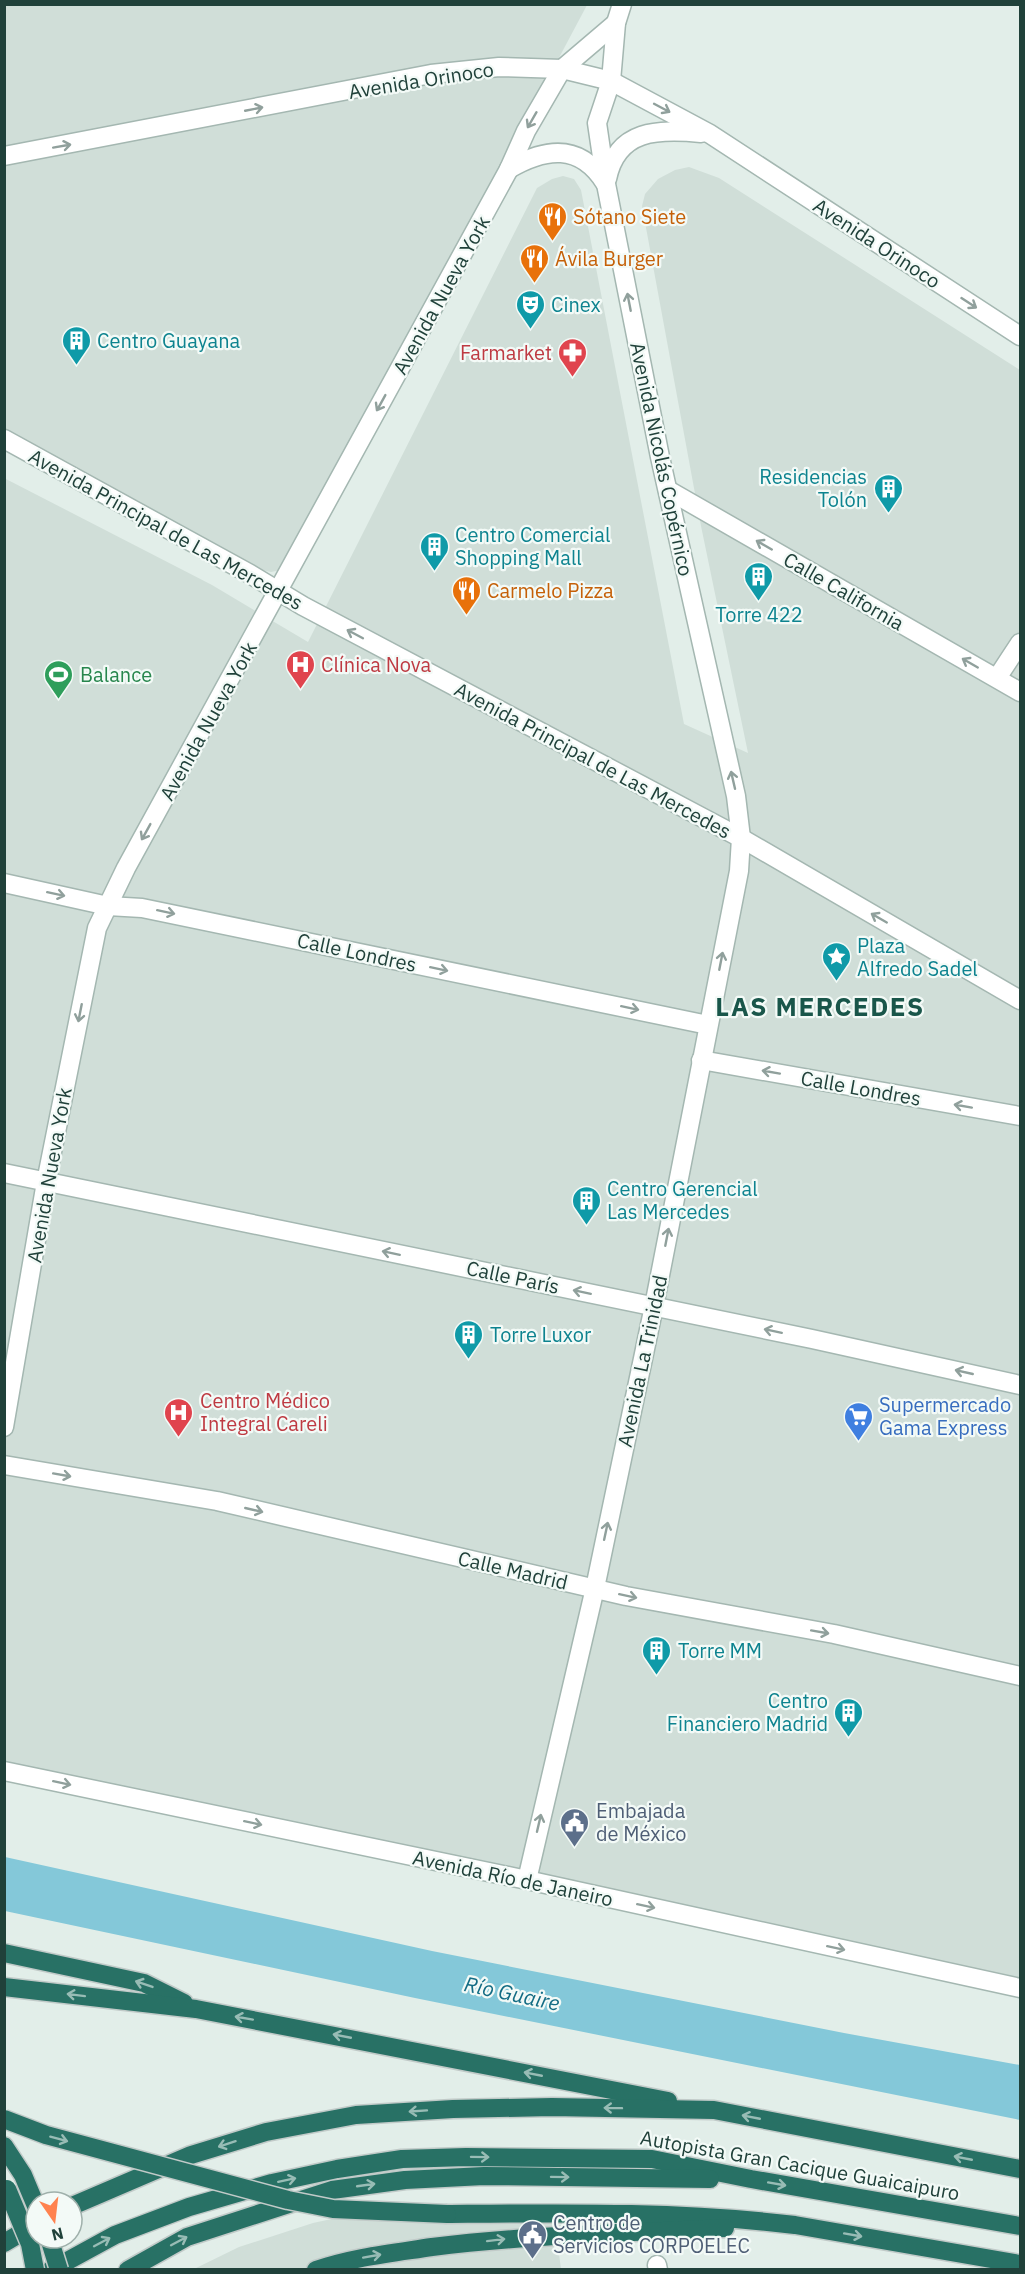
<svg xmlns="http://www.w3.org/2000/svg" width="1025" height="2274" viewBox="0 0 1025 2274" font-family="'IBM Plex Sans',sans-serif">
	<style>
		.built { fill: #d0ded8 }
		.water { fill: #84c8d9 }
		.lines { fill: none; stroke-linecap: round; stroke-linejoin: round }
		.minor-casing { stroke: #a4b7b1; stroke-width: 21 }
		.highway-casing { stroke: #c1cac8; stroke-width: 21 }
		.minor { stroke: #fff; stroke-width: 18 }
		.highway { stroke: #287165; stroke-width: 18 }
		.highway-bridge-casing { stroke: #c1cac8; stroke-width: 21; stroke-linecap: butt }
		.highway-bridge { stroke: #287165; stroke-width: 18 }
		.oneway { stroke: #90a09c }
		.oneway2 { stroke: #98bcb5 }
		.labels { text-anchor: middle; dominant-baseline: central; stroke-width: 4.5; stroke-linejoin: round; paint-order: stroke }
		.street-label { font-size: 20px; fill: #20413a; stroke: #f3faf7 }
		.food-label { font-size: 20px; fill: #c56008; stroke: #f3faf7; text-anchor: start }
		.culture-label { font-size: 20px; fill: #0d838f; stroke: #f3faf7; text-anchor: start }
		.health-label { font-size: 20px; fill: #be3a42; stroke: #f3faf7; text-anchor: start }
		.leisure-label { font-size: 20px; fill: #27864d; stroke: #f3faf7; text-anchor: start }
		.shop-label { font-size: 20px; fill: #366cbe; stroke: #f3faf7; text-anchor: start }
		.service-label { font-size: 20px; fill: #4e5e75; stroke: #f3faf7; text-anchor: start }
		.water-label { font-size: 21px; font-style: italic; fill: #136c84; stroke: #f3faf7 }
		.district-label { font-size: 26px; font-weight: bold; letter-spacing: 1.5px; fill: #19564a; stroke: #f3faf7 }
	</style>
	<rect width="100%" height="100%" fill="#e2eee9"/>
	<!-- built -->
	<g class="built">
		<polygon points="5,5 587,5 291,562 281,570 271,572 261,570 73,473 5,432"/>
		<polygon points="689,167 719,178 1020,370 1020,1978 438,1859 5,1762 4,478 212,585 308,642 537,188 552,179 563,176 574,179 581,190 684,724 748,753 701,526 642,206 645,194 658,179 675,170"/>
		<polygon points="554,2210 557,2254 559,2254 561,2269 192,2270 239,2247 313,2223 359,2213"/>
	</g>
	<!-- water -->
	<polygon class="water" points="5,1857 432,1951 844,2033 1020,2065 1020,2120 415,1998 5,1911"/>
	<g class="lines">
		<defs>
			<g id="minor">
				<polyline points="4,156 431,74 499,67 562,69 611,81 710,134 1020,336"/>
				<path d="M509 169C545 148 580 143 605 183"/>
				<path d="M607 179C617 129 658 129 701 133"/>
				<polyline points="4,439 250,574 303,606 741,838 1020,1000"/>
				<polyline points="668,490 1020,692"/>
				<polyline points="997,678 1020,643"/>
				<polyline points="4,883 108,906 142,908 708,1025"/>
				<polyline points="701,1060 1020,1116"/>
				<polyline points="4,1173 812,1339 1020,1385"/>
				<polyline points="4,1427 46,1182 97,928 126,868 509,169 526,131 562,69 616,23"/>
				<polyline points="4,1465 217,1501 626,1596 834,1634 1020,1676"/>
				<polyline points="4,1771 527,1880 1020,1988"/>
				<polyline points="527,1880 595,1588 654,1306 739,871 741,838 736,796 660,457 606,184 597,123 611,81 616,23 622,4"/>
				<polyline points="657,2265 658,2270"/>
			</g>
			<g id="highway">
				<polyline points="4,1953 144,1983 184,2003"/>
				<polyline points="4,1987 196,2009 668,2101"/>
				<polyline points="4,2146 23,2175 36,2206"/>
				<polyline points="72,2206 191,2155 266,2132 356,2115 453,2109 552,2107 714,2110 1020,2169"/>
				<path d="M447 2214C563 2213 680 2211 795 2225L1020 2264"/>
				<polyline points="4,2243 36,2224"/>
				<polyline points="51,2270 115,2235 189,2207 272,2183 337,2169 402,2159 466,2157 652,2159 751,2179 1020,2226"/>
				<polyline points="128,2270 187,2237 332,2190 405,2180 484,2176 710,2179"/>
				<path d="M316 2270C354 2257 393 2253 432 2247 529 2235 627 2233 725 2228"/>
			</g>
		</defs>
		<!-- minor casing -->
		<use href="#minor" class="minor-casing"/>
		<!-- highway casing -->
		<use href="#highway" class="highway-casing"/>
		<!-- minor -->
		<use href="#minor" class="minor"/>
		<!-- highway -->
		<use href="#highway" class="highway"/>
		<defs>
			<g id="highway-bridge">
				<polyline points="4,2119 46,2135 288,2200 333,2209 447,2214"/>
				<polyline points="7,2189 30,2244 35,2270"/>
				<polyline points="49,2238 59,2270"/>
			</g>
		</defs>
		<!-- highway-bridge casing -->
		<use href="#highway-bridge" class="highway-bridge-casing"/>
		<!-- highway-bridge -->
		<use href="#highway-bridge" class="highway-bridge"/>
	</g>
	<!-- one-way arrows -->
	<defs><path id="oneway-shaft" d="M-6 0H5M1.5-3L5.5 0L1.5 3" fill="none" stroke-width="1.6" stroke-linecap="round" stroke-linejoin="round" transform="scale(1.5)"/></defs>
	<g class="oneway">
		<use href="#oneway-shaft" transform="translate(662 108) rotate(28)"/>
		<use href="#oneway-shaft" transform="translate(254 109) rotate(-11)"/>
		<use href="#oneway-shaft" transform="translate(532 120) rotate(120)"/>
		<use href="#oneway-shaft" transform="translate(62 146) rotate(-10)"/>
		<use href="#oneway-shaft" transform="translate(629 302) rotate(-101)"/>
		<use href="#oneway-shaft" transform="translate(969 303) rotate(33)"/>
		<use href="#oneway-shaft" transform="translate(381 403) rotate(119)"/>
		<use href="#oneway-shaft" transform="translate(764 545) rotate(-150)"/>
		<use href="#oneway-shaft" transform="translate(355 634) rotate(-152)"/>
		<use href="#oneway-shaft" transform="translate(970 663) rotate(-150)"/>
		<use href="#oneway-shaft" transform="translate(733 780) rotate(-103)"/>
		<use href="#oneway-shaft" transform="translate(146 832) rotate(119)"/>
		<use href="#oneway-shaft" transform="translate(56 894) rotate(12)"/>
		<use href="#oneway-shaft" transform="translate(166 912) rotate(12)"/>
		<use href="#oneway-shaft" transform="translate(879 918) rotate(-150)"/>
		<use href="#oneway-shaft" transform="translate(721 961) rotate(-79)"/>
		<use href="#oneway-shaft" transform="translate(439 969) rotate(12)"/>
		<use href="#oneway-shaft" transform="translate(630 1008) rotate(12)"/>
		<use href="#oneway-shaft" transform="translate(80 1013) rotate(101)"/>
		<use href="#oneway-shaft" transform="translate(771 1072) rotate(-170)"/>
		<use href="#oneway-shaft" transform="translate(963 1106) rotate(-170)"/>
		<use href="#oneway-shaft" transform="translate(667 1237) rotate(-79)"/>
		<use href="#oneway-shaft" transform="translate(391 1253) rotate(-168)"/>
		<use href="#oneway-shaft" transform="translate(582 1292) rotate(-168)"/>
		<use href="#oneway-shaft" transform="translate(773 1331) rotate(-168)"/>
		<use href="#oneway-shaft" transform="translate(964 1372) rotate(-167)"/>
		<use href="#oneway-shaft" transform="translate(62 1475) rotate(10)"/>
		<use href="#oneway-shaft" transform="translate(254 1510) rotate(13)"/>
		<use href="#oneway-shaft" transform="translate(606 1531) rotate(-78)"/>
		<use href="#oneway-shaft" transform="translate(628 1596) rotate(12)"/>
		<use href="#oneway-shaft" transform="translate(820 1632) rotate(10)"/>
		<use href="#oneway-shaft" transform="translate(62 1783) rotate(12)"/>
		<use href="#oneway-shaft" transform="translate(253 1823) rotate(12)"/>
		<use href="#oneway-shaft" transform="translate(539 1823) rotate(-77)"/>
		<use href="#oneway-shaft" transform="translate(646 1906) rotate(12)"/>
		<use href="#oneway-shaft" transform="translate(836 1948) rotate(12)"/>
	</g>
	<g class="oneway2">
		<use href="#oneway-shaft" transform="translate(144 1984) rotate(-161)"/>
		<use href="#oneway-shaft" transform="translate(76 1995) rotate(-173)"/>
		<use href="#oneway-shaft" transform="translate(244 2018) rotate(-170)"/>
		<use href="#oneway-shaft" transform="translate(342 2036) rotate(-169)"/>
		<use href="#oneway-shaft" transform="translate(533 2074) rotate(-169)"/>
		<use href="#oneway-shaft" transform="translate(613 2108) rotate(-179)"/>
		<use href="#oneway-shaft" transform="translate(418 2111) rotate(176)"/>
		<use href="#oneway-shaft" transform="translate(751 2117) rotate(-169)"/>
		<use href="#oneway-shaft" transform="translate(59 2139) rotate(15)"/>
		<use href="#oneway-shaft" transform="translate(227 2144) rotate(162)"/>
		<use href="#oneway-shaft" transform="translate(480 2157) rotate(1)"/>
		<use href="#oneway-shaft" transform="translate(963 2158) rotate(-169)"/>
		<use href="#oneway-shaft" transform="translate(560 2177) rotate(1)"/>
		<use href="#oneway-shaft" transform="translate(287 2180) rotate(-12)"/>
		<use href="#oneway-shaft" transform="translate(777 2184) rotate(10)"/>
		<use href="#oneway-shaft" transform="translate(366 2185) rotate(-8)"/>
		<use href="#oneway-shaft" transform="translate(853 2235) rotate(10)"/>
		<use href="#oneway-shaft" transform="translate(496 2240) rotate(-7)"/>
		<use href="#oneway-shaft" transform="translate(179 2241) rotate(-28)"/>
		<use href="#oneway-shaft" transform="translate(102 2242) rotate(-28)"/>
		<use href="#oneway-shaft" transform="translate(372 2256) rotate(-10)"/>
	</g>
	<!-- icons -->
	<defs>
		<symbol id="restaurant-pin" viewBox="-11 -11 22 30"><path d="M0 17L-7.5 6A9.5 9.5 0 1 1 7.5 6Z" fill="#e8710a" stroke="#f3faf7"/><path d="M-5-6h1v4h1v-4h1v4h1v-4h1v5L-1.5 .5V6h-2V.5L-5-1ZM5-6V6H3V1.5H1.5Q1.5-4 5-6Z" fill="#fff"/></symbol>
		<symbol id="theatre-pin" viewBox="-11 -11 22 30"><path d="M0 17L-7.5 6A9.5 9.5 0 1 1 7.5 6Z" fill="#0f9aa8" stroke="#f3faf7"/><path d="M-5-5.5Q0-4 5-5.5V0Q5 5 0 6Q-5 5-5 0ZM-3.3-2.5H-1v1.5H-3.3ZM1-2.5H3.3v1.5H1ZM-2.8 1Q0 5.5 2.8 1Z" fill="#fff"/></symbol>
		<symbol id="building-pin" viewBox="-11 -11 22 30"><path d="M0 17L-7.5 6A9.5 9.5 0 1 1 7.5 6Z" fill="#0f9aa8" stroke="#f3faf7"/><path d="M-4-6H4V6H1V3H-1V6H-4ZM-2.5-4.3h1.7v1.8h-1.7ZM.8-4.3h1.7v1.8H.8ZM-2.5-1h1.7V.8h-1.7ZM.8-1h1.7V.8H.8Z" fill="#fff"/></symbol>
		<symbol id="pharmacy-pin" viewBox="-11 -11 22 30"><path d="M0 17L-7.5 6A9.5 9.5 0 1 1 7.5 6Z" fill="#e0444e" stroke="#f3faf7"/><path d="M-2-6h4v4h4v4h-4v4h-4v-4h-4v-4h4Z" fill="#fff"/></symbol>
		<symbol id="hospital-pin" viewBox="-11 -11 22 30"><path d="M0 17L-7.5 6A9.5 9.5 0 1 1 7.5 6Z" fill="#e0444e" stroke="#f3faf7"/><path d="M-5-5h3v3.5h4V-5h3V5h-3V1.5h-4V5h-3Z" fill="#fff"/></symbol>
		<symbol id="stadium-pin" viewBox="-11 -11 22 30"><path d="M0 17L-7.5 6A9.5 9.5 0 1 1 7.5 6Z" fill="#2e9e5b" stroke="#f3faf7"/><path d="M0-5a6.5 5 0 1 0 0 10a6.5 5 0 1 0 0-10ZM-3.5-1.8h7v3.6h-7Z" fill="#fff"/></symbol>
		<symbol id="sight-pin" viewBox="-11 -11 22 30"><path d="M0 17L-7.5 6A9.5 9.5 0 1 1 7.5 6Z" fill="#0f9aa8" stroke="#f3faf7"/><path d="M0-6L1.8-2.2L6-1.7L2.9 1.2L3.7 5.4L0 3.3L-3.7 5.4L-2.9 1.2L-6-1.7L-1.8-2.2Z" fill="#fff"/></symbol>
		<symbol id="supermarket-pin" viewBox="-11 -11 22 30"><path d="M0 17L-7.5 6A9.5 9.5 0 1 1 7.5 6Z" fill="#3f7fe0" stroke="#f3faf7"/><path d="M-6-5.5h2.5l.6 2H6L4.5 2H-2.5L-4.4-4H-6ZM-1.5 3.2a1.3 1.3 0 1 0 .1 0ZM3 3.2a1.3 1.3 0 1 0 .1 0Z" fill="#fff"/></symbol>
		<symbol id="civic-pin" viewBox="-11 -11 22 30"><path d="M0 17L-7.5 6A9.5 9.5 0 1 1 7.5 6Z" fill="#5c6f8a" stroke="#f3faf7"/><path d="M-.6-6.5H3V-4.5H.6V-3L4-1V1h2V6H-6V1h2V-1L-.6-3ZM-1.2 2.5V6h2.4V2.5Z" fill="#fff"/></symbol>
	</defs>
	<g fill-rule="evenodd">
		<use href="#restaurant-pin" x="536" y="200" width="33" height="45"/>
		<use href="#restaurant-pin" x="518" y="242" width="33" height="45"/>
		<use href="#theatre-pin" x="514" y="288" width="33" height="45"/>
		<use href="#building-pin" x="60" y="324" width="33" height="45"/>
		<use href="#pharmacy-pin" x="556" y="336" width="33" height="45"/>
		<use href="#building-pin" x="872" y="472" width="33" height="45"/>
		<use href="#building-pin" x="418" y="530" width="33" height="45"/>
		<use href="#building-pin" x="742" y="560" width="33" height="45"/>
		<use href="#restaurant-pin" x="450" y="574" width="33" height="45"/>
		<use href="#hospital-pin" x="284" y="648" width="33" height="45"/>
		<use href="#stadium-pin" x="42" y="658" width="33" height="45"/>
		<use href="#sight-pin" x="820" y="940" width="33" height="45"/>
		<use href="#building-pin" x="570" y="1184" width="33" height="45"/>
		<use href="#building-pin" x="452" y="1318" width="33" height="45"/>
		<use href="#hospital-pin" x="162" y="1396" width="33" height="45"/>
		<use href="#supermarket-pin" x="842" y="1400" width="33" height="45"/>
		<use href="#building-pin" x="640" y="1634" width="33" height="45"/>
		<use href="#building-pin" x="832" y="1696" width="33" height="45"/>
		<use href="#civic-pin" x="558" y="1806" width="33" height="45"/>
		<use href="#civic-pin" x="516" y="2218" width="33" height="45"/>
	</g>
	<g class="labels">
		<!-- street labels -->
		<g class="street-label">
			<text transform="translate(421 80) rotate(-9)">Avenida Orinoco</text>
			<text transform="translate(877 243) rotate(33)">Avenida Orinoco</text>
			<text transform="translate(441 295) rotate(-61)">Avenida Nueva York</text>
			<text transform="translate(662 459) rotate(78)">Avenida Nicolás Copérnico</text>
			<text transform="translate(166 529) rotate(29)">Avenida Principal de Las Mercedes</text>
			<text transform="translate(844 591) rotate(30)">Calle California</text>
			<text transform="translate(208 721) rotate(-61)">Avenida Nueva York</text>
			<text transform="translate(593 760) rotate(28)">Avenida Principal de Las Mercedes</text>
			<text transform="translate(357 952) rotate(12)">Calle Londres</text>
			<text transform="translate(861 1088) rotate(10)">Calle Londres</text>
			<text transform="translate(49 1175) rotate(-80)">Avenida Nueva York</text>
			<text transform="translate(513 1277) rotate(12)">Calle París</text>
			<text transform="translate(642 1361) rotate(-78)">Avenida La Trinidad</text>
			<text transform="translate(513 1570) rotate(13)">Calle Madrid</text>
			<text transform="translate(513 1878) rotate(12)">Avenida Río de Janeiro</text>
			<text transform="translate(800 2165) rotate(10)">Autopista Gran Cacique Guaicaipuro</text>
		</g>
		<!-- food labels -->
		<g class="food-label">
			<text x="573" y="216">Sótano Siete</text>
			<text x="555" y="258">Ávila Burger</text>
			<text x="487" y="590">Carmelo Pizza</text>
		</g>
		<!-- culture labels -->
		<g class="culture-label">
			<text x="551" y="304">Cinex</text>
			<text x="97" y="340">Centro Guayana</text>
			<text x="867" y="476" text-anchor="end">Residencias<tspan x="867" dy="23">Tolón</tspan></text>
			<text x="455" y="534">Centro Comercial<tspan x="455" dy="23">Shopping Mall</tspan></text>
			<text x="759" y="614" text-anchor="middle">Torre 422</text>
			<text x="857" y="945">Plaza<tspan x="857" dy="23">Alfredo Sadel</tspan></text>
			<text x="607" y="1188">Centro Gerencial<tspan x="607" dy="23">Las Mercedes</tspan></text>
			<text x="490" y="1334">Torre Luxor</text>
			<text x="678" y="1650">Torre MM</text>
			<text x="828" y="1700" text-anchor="end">Centro<tspan x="828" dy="23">Financiero Madrid</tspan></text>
		</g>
		<!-- health labels -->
		<g class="health-label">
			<text x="552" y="352" text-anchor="end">Farmarket</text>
			<text x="321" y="664">Clínica Nova</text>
			<text x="200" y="1400">Centro Médico<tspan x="200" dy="23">Integral Careli</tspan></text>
		</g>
		<!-- leisure labels -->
		<g class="leisure-label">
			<text x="80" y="674">Balance</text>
		</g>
		<!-- shop labels -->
		<g class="shop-label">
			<text x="879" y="1404">Supermercado<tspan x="879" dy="23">Gama Express</tspan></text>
		</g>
		<!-- service labels -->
		<g class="service-label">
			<text x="596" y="1810">Embajada<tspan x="596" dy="23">de México</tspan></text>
			<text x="553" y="2222">Centro de<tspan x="553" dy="23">Servicios CORPOELEC</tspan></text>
		</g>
		<!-- water labels -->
		<g class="water-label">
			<text transform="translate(512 1993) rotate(12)">Río Guaire</text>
		</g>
		<!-- district labels -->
		<g class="district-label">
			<text x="820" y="1006">LAS MERCEDES</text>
		</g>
	</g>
	<!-- border -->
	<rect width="1025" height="2274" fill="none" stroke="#20413a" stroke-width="12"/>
	<!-- north arrow -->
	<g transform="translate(54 2220) rotate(166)"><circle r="28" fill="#f3faf7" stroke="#9fb0ab" stroke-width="1.5"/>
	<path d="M0-4.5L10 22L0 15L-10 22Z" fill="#ff824f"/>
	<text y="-9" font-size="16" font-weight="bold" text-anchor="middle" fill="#20413a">N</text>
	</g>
</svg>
